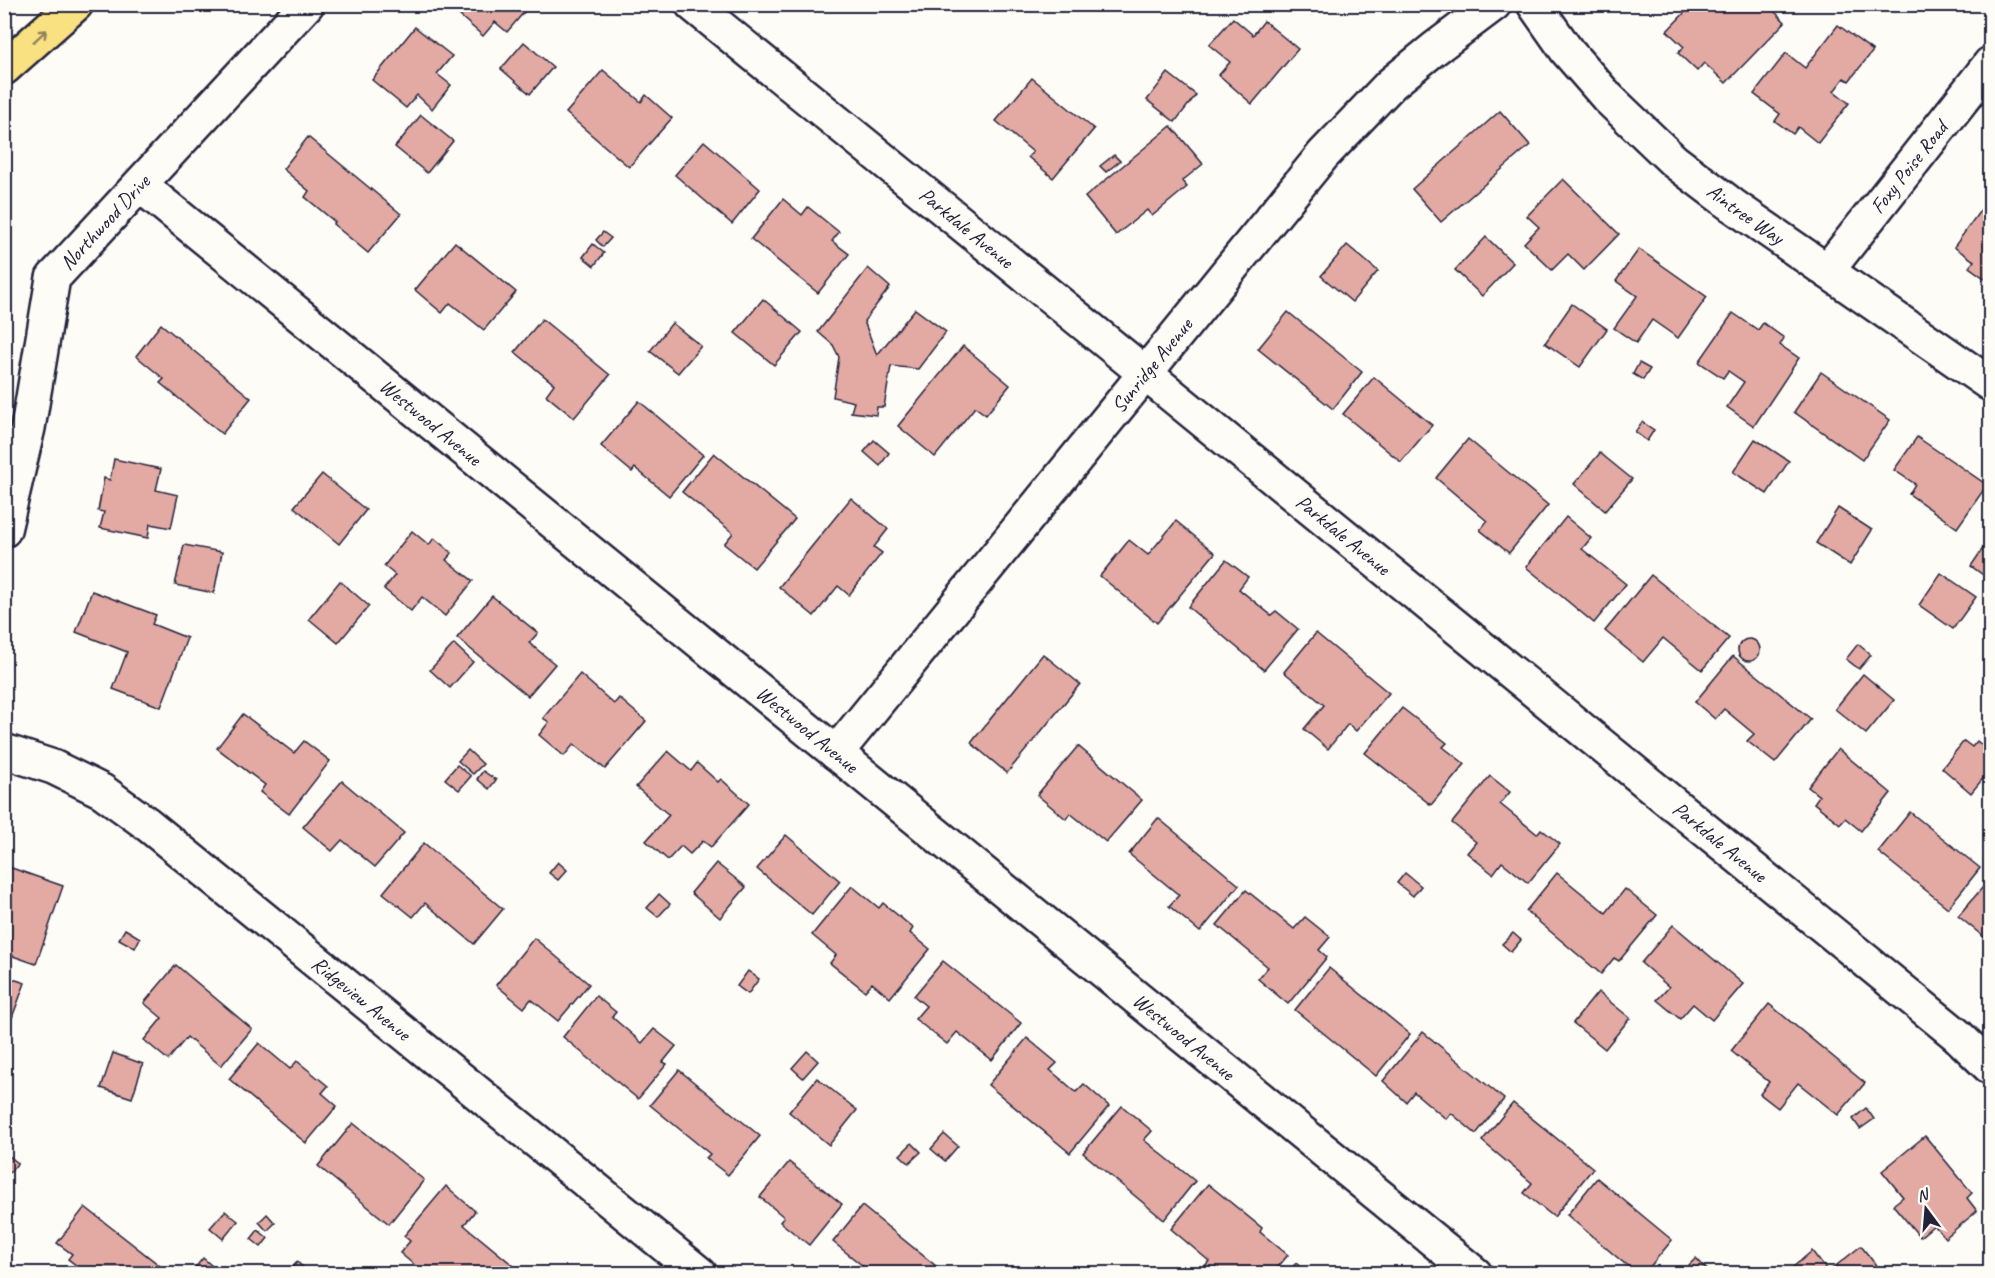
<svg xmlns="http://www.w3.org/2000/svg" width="1995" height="1278" viewBox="0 0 1995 1278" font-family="Caveat,sans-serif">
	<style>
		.building { fill: #e3a9a3; stroke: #22223b; stroke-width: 1.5 }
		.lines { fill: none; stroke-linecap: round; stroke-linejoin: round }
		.minor-casing { stroke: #22223b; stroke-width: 38 }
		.highway-casing { stroke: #22223b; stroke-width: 38 }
		.minor { stroke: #fdfcf7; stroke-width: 33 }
		.highway { stroke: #f9e181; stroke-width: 33 }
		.oneway { stroke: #8e825e }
		.labels { text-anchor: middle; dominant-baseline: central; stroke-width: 6; stroke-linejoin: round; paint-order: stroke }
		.street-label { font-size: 21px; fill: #22223b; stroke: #fdfcf7 }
	</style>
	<rect width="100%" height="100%" fill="#fdfcf7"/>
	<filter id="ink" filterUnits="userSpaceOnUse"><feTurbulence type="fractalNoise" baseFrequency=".0167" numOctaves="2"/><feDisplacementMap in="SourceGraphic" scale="12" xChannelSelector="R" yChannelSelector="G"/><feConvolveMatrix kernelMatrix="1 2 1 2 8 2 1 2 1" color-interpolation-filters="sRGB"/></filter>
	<g filter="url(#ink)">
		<!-- building -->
		<g class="building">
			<polygon points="470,4 531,4 507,32 495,22 483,36 460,16"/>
			<polygon points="1693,4 1741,4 1747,10 1752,4 1767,4 1785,22 1726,83 1704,63 1697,71 1678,53 1684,47 1667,31"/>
			<polygon points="1233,18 1253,35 1264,21 1298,49 1252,104 1219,75 1230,62 1209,45"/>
			<polygon points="1838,25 1873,51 1849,81 1844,78 1834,91 1849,103 1818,143 1798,127 1793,134 1775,121 1780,114 1754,94 1786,53 1805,68"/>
			<polygon points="415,27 452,56 437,74 451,85 432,109 417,95 406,108 372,80"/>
			<polygon points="524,42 553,67 530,94 501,69"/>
			<polygon points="603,70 641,102 646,95 672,118 629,167 566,113"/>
			<polygon points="1168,73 1196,95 1175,122 1147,100"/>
			<polygon points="1032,78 1094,129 1053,178 1028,157 1033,152 996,121"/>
			<polygon points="1500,111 1530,145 1441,222 1412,189"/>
			<polygon points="421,115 453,141 427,173 395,147"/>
			<polygon points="1171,126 1203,164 1182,181 1187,187 1152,216 1147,210 1116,235 1085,197"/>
			<polygon points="308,137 401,214 368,253 333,224 335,222 305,197 309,191 283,169"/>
			<polygon points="704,141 760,189 732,224 675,175"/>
			<polygon points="1114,155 1120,161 1106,172 1100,166"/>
			<polygon points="1563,179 1619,234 1584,270 1568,254 1552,270 1524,243 1539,227 1527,216"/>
			<polygon points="783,199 802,215 808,207 839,232 832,241 849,254 818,293 751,239"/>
			<polygon points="1984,205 1990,209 1990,276 1987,280 1969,267 1974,261 1954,247"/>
			<polygon points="603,232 611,238 603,247 596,240"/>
			<polygon points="1486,237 1513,263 1482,296 1455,270"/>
			<polygon points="455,242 516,292 484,330 450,303 442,313 415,290"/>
			<polygon points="593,244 604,253 594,266 583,257"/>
			<polygon points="1347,245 1378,271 1352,302 1321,276"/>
			<polygon points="1639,249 1707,297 1678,338 1652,320 1636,343 1614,328 1637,296 1616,281"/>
			<polygon points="868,268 890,287 864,321 877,355 915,309 946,332 918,369 891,366 884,407 877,407 876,415 851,412 854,402 833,397 839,357 833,345 818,332"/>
			<polygon points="763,299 802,332 774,365 735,333"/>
			<polygon points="1572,304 1607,329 1580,367 1545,343"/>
			<polygon points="1288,312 1362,372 1333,409 1258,349"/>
			<polygon points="1733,313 1758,330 1763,323 1784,338 1780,345 1799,358 1754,426 1727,407 1744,382 1728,371 1723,378 1699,362"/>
			<polygon points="542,319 610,375 574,418 546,395 554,384 515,352"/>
			<polygon points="672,323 701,346 678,373 650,351"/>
			<polygon points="161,324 251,398 222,434 160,383 164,379 136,356"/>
			<polygon points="963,346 1010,385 986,415 975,407 935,457 898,426"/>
			<polygon points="1639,363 1650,369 1643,380 1633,374"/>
			<polygon points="1821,372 1890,420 1862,460 1794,412"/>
			<polygon points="1374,377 1432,425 1401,462 1343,414"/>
			<polygon points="639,401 703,455 669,496 635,468 632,472 601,446"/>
			<polygon points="1642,422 1654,430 1647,441 1635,432"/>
			<polygon points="1917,437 1987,485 1957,528 1909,494 1915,484 1894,470"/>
			<polygon points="1468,439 1548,505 1509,553 1480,530 1487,521 1436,478"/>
			<polygon points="1755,439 1789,461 1767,494 1733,472"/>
			<polygon points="874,440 889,453 880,466 864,452"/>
			<polygon points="714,453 795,519 754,568 724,544 733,533 682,492"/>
			<polygon points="1600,453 1632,479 1605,511 1574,484"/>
			<polygon points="114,459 161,469 156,490 178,495 171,528 150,524 148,538 100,528 104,512 98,511 104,478 110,480"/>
			<polygon points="322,474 366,510 339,544 294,507"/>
			<polygon points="851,498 888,529 874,547 882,553 849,595 838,586 814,616 779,587"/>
			<polygon points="1838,508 1872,530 1850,565 1816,543"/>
			<polygon points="1566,517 1591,538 1582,549 1626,584 1594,623 1526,567"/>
			<polygon points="1176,521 1215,553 1157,623 1100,576 1129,540 1148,555"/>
			<polygon points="412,531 429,545 434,538 452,553 446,560 473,581 445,616 422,597 411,611 384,589 395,575 384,566"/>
			<polygon points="1990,538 1990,580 1971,566"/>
			<polygon points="184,545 222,552 214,593 175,585"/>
			<polygon points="1226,560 1248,577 1239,589 1271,615 1276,611 1298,629 1264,670 1188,607"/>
			<polygon points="1941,573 1976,597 1953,629 1919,605"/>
			<polygon points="1651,575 1729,638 1702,670 1663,638 1643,662 1605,631"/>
			<polygon points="340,581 369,606 338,643 309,619"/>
			<polygon points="92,591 156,615 152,624 187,638 161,707 113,689 127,652 76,632"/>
			<polygon points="492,596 538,633 529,643 555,664 528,696 457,638"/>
			<polygon points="1316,633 1389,693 1356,731 1348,724 1328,749 1304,729 1324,705 1284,672"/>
			<circle cx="1749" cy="650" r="11"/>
			<polygon points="454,644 473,662 450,688 430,670"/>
			<polygon points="1858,644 1871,655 1859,669 1846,659"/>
			<polygon points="1043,654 1080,684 1007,773 971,743"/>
			<polygon points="1733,656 1811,719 1775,763 1747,741 1754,734 1724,709 1715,719 1695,702"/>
			<polygon points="580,674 614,704 619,698 646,721 605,769 574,744 564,756 539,735 549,722 543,718"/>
			<polygon points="1863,674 1894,700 1866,734 1835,709"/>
			<polygon points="1402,708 1447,743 1443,747 1465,764 1431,805 1365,753"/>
			<polygon points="243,714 294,753 304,741 330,761 289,814 260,792 265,785 217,748"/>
			<polygon points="1964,741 1972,747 1977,741 1990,752 1990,770 1971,793 1942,768"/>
			<polygon points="1078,746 1142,800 1106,842 1070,813 1066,819 1037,795"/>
			<polygon points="1838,749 1891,793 1861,831 1845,818 1840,824 1814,803 1819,796 1808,787"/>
			<polygon points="468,750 483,764 473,774 458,761"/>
			<polygon points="668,751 691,771 697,763 718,782 721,779 749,804 711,847 703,841 690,854 681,846 668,860 646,841 669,815 636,787"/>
			<polygon points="457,765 471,776 459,790 445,779"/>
			<polygon points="483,771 496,780 489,789 477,779"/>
			<polygon points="1490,776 1510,792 1500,804 1537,834 1541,829 1560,844 1528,883 1502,862 1493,874 1467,853 1476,842 1452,823"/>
			<polygon points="342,781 404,833 375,867 342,840 332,851 303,827"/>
			<polygon points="1910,812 1980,868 1948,908 1878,852"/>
			<polygon points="1158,818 1239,885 1200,932 1169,906 1179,895 1129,854"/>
			<polygon points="786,835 840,881 812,915 757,869"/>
			<polygon points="424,843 503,909 474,944 425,903 413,917 383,893"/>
			<polygon points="558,862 567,870 558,880 549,873"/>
			<polygon points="716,863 746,887 720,918 691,893"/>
			<polygon points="6,866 63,886 36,964 4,953"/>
			<polygon points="1405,873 1421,886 1413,896 1397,883"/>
			<polygon points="1557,873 1606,913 1625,889 1657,915 1619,961 1614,958 1601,974 1526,911"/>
			<polygon points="1989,880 1990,881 1990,942 1958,916"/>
			<polygon points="852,886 879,908 883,903 913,928 910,933 930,949 890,998 872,983 865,991 830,963 836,955 812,935"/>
			<polygon points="1246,890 1294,929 1305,917 1330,937 1319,950 1327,957 1288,1004 1258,979 1268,967 1217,925"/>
			<polygon points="659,894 670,904 658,917 647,908"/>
			<polygon points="1673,925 1743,984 1712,1020 1693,1004 1680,1019 1657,1000 1669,987 1641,963"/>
			<polygon points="125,929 140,938 135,948 119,939"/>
			<polygon points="1513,933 1521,940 1511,952 1502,944"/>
			<polygon points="534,938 589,984 558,1021 531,999 524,1008 496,985"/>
			<polygon points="943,961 1021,1023 992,1060 957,1032 947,1044 915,1019 926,1006 914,996"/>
			<polygon points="176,965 252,1029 221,1066 187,1037 168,1060 144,1040 162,1018 144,1003"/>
			<polygon points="1329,968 1410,1034 1376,1076 1295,1010"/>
			<polygon points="748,971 759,979 748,994 737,986"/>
			<polygon points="4,976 25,983 4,1039"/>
			<polygon points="1598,992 1630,1018 1605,1049 1573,1023"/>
			<polygon points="596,996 616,1012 612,1017 642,1043 654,1029 676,1046 663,1062 667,1064 638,1099 563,1037"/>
			<polygon points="1769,1004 1865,1083 1838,1115 1798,1083 1778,1108 1760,1094 1769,1082 1731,1051"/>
			<polygon points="1423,1032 1504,1099 1476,1134 1451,1113 1446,1119 1414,1092 1406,1102 1383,1081"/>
			<polygon points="1027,1038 1057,1063 1050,1070 1076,1092 1084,1084 1109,1106 1070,1153 988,1085"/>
			<polygon points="259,1043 290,1069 297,1061 328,1086 322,1093 337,1106 306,1143 229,1079"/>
			<polygon points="807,1051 818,1061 803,1078 792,1068"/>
			<polygon points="113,1053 143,1064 132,1098 101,1088"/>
			<polygon points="679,1070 760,1136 728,1175 706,1158 710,1154 650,1105"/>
			<polygon points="817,1078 857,1110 829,1145 789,1112"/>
			<polygon points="1513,1103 1593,1168 1554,1217 1524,1193 1532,1183 1482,1141"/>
			<polygon points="1122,1106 1152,1131 1144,1140 1195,1181 1164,1220 1083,1153"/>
			<polygon points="1866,1108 1874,1119 1860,1129 1853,1119"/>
			<polygon points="353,1123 424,1180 389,1224 318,1166"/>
			<polygon points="944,1134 958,1146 945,1161 931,1149"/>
			<polygon points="1925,1136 1972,1193 1967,1198 1977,1211 1945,1238 1934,1225 1920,1237 1893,1205 1903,1197 1882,1171"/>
			<polygon points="912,1143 921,1152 909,1163 900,1155"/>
			<polygon points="4,1152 18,1163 4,1179"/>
			<polygon points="789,1162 842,1204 809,1245 780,1222 784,1217 760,1197"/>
			<polygon points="1597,1178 1672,1240 1644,1274 1637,1274 1567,1215"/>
			<polygon points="1208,1184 1262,1228 1260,1232 1288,1255 1272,1274 1214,1274 1205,1266 1209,1261 1171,1229"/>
			<polygon points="446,1186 475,1211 464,1225 515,1267 510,1274 415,1274 419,1269 400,1253 410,1241 404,1236"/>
			<polygon points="862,1206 942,1271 940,1274 873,1274 833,1242"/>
			<polygon points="85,1207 159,1265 153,1274 77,1274 81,1269 68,1259 72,1254 57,1243"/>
			<polygon points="225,1211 238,1221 223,1239 210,1228"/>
			<polygon points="267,1214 275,1223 267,1231 259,1222"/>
			<polygon points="258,1230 268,1238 261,1247 251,1239"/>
			<polygon points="1861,1246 1883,1274 1785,1274 1812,1251 1828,1272"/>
			<polygon points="203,1258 221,1274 190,1274"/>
			<polygon points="1696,1258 1711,1274 1680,1274"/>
			<polygon points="297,1262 310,1273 300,1274 293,1267"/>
			<polygon points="1296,1263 1308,1274 1287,1274"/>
		</g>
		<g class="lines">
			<defs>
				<g id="minor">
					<path id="s1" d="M692 4 1957 1035 1990 1067"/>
					<path id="s2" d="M1534 4 1567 51 1608 98 1674 161 1732 205 1990 384"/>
					<path id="s3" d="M140 185 1475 1274"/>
					<path id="s4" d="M1827 271 1990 64"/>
					<path id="s5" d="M4 530 28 428 53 278 307 4"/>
					<path id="s6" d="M4 751 53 767 102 791 146 823 700 1274"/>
					<path id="s7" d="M836 753 1323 155 1391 84 1434 49 1494 4"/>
				</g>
				<polyline id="highway" points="4,68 76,4"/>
			</defs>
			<!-- minor casing -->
			<use href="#minor" class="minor-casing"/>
			<!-- highway casing -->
			<use href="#highway" class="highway-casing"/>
			<!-- minor -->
			<use href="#minor" class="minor"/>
			<!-- highway -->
			<use href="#highway" class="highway"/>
		</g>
		<!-- one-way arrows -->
		<defs><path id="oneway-shaft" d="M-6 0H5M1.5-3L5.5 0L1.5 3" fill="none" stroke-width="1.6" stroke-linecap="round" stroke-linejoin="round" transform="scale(1.5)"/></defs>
		<use class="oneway" href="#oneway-shaft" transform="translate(40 36) rotate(-42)"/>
	</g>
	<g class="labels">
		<!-- street labels -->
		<g class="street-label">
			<text stroke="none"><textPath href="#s4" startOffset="132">Foxy Poise Road</textPath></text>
			<text stroke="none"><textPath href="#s2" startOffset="300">Aintree Way</textPath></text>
			<text stroke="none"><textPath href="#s5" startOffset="333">Northwood Drive</textPath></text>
			<text stroke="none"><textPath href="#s1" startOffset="354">Parkdale Avenue</textPath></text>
			<text stroke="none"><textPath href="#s7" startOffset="500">Sunridge Avenue</textPath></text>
			<text stroke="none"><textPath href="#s3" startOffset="375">Westwood Avenue</textPath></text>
			<text stroke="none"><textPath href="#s1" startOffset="840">Parkdale Avenue</textPath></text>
			<text stroke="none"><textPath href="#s3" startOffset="861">Westwood Avenue</textPath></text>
			<text stroke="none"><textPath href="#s1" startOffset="1326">Parkdale Avenue</textPath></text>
			<text stroke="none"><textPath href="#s6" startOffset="438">Ridgeview Avenue</textPath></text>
			<text stroke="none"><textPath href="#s3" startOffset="1347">Westwood Avenue</textPath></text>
		</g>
	</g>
	<!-- margin -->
	<rect width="1995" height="1278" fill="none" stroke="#fdfcf7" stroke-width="24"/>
	<rect x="12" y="12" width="1971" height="1254" fill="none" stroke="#22223b" stroke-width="2" filter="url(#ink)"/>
	<!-- north arrow -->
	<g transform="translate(1926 1209) rotate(344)" stroke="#fdfcf7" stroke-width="4.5" paint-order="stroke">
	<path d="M0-4.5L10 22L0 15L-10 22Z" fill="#22223b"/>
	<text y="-9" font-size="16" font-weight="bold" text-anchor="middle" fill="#22223b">N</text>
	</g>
</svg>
